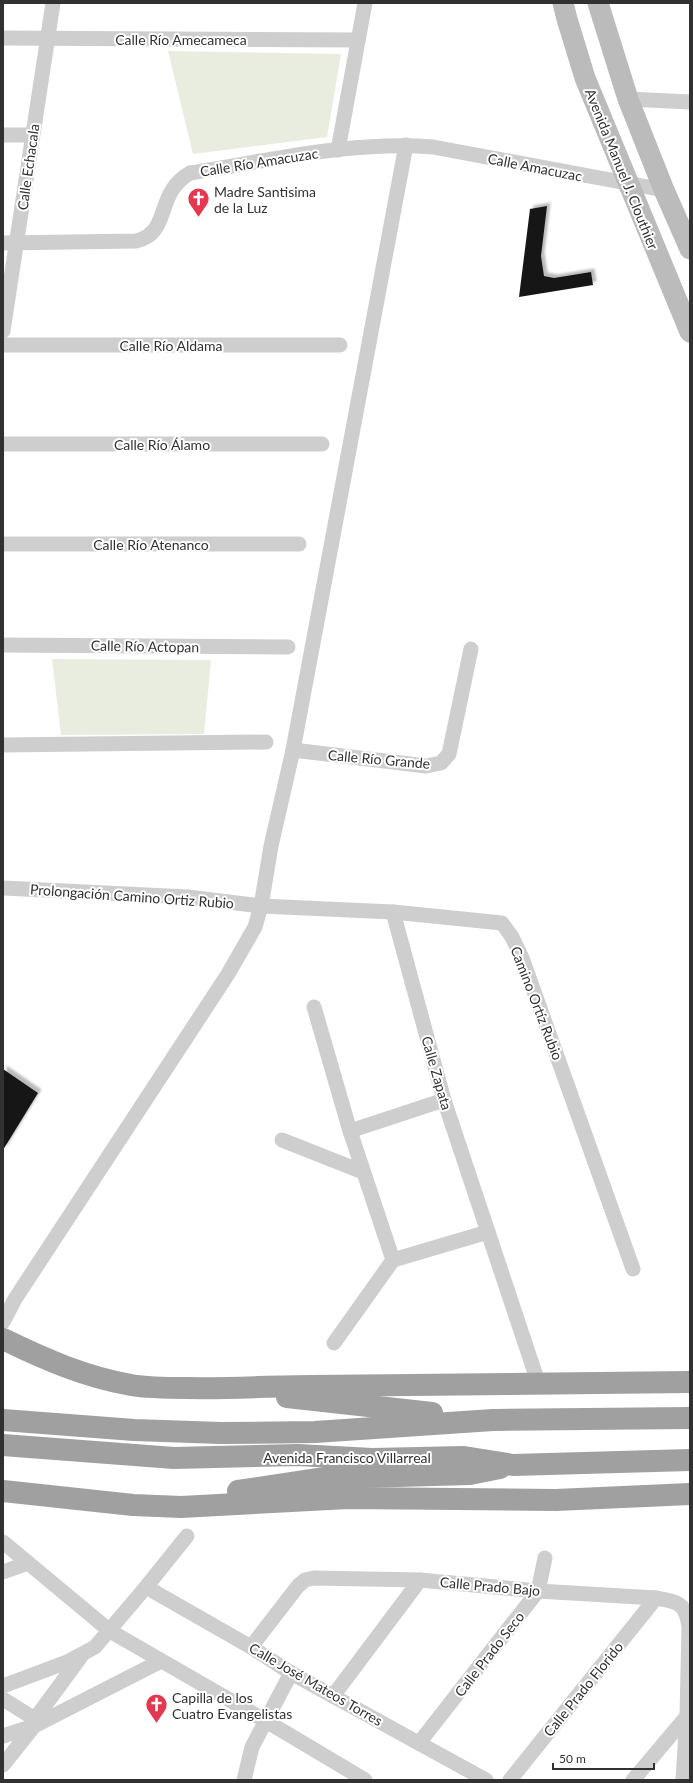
<svg xmlns="http://www.w3.org/2000/svg" width="693" height="1783" viewBox="0 0 693 1783" font-family="Lato,sans-serif">
	<style>
		.green { fill: #e8eddf }
		.building { fill: #181818; filter: url(#shadow) }
		.lines { fill: none; stroke-linecap: round; stroke-linejoin: round }
		.minor { stroke: #cecece; stroke-width: 15 }
		.secondary { stroke: #bbb; stroke-width: 21 }
		.trunk { stroke: #a0a0a0; stroke-width: 22 }
		.labels { text-anchor: middle; dominant-baseline: central; stroke-width: 4; stroke-linejoin: round; paint-order: stroke }
		.street-label { font-size: 14px; fill: #313131; stroke: #fff }
		.poi-label { font-size: 14px; fill: #313131; stroke: #fff; text-anchor: start }
	</style>
	<defs>
		<filter id="shadow"><feDropShadow dx="3.5" dy="-3.5" stdDeviation="1" flood-color="#0004"/></filter>
	</defs>
	<rect width="100%" height="100%" fill="#fff"/>
	<!-- green -->
	<g class="green">
		<polygon points="168,51 341,54 327,137 193,154"/>
		<polygon points="52,659 211,660 204,734 61,735"/>
	</g>
	<!-- building -->
	<g class="building">
		<polygon points="547,206 541,256 544,276 554,278 591,272 593,285 519,297 530,209"/>
		<polygon points="3,1069 38,1093 3,1150"/>
	</g>
	<g class="lines">
		<!-- minor -->
		<g class="minor">
			<polyline points="3,38 358,40"/>
			<polyline points="628,99 690,102"/>
			<polyline points="3,135 32,135"/>
			<polyline points="338,150 365,3"/>
			<path d="M3 243 136 241C140 240 145 238 148 236 168 222 159 191 190 173 269 161 354 140 433 147L664 190"/>
			<polyline points="3,331 53,3"/>
			<polyline points="3,345 340,345"/>
			<polyline points="3,444 322,444"/>
			<polyline points="3,544 299,544"/>
			<polyline points="3,645 288,647"/>
			<polyline points="3,745 266,742"/>
			<polyline points="293,750 426,766 441,763 449,754 471,649"/>
			<polyline points="3,888 188,897 261,906 393,912 502,923 512,937 522,958 633,1269"/>
			<polyline points="393,912 444,1100 539,1385"/>
			<polyline points="314,1007 350,1131 393,1260 334,1343"/>
			<polyline points="350,1131 444,1100"/>
			<polyline points="282,1140 363,1172"/>
			<polyline points="393,1260 488,1232"/>
			<polyline points="3,1322 15,1299 228,974 255,927 261,906 271,846 293,750 406,145"/>
			<polyline points="3,1542 110,1631 266,1721 365,1780"/>
			<polyline points="3,1572 28,1563"/>
			<polyline points="146,1587 251,1647 291,1673 486,1780"/>
			<path d="M251 1647 298 1586 305 1580 314 1578 420 1580 538 1591 656 1598C678 1602 685 1602 689 1626L687 1716 683 1780"/>
			<polyline points="3,1686 67,1662 95,1647 146,1587 187,1536"/>
			<polyline points="333,1696 420,1580"/>
			<polyline points="3,1699 35,1719"/>
			<polyline points="3,1736 34,1726 161,1661"/>
			<polyline points="419,1743 538,1591 545,1558"/>
			<polyline points="3,1765 34,1726 35,1719 82,1655"/>
			<polyline points="244,1780 252,1747 291,1673"/>
			<polyline points="510,1780 656,1598"/>
			<polyline points="633,1780 687,1716"/>
		</g>
		<!-- secondary -->
		<g class="secondary">
			<polyline points="563,3 567,19 585,78 690,332"/>
			<polyline points="598,3 628,99 664,190 690,249"/>
		</g>
		<!-- trunk -->
		<g class="trunk">
			<path d="M3 1339C44 1359 85 1377 131 1385 149 1388 168 1388 187 1388 229 1389 270 1386 312 1386 438 1385 564 1384 690 1382"/>
			<polyline points="287,1397 432,1413"/>
			<polyline points="3,1420 134,1430 221,1433 315,1432 493,1420 690,1418"/>
			<polyline points="3,1445 174,1458 298,1455 372,1459 464,1457 513,1465 690,1460"/>
			<polyline points="3,1491 133,1505 181,1507 348,1498 556,1500 690,1494"/>
			<polyline points="238,1491 325,1478 470,1474 500,1468"/>
		</g>
	</g>
	<!-- icons -->
	<defs>
		<symbol id="church-pin" viewBox="-11 -11 22 30"><path d="M0 17L-7.5 6A9.5 9.5 0 1 1 7.5 6Z" fill="#e33850" stroke="#fff"/><path d="M-1.2-6h2.4v3.5h3.3v2.4h-3.3V6h-2.4V-.1h-3.3v-2.4h3.3Z" fill="#fff"/></symbol>
	</defs>
	<g fill-rule="evenodd">
		<use href="#church-pin" x="186" y="186" width="25" height="34"/>
		<use href="#church-pin" x="144" y="1692" width="25" height="34"/>
	</g>
	<g class="labels">
		<!-- street labels -->
		<g class="street-label">
			<text x="181" y="39">Calle Río Amecameca</text>
			<text transform="translate(259 162) rotate(-9)">Calle Río Amacuzac</text>
			<text transform="translate(28 167) rotate(-82)">Calle Echacala</text>
			<text transform="translate(535 167) rotate(11)">Calle Amacuzac</text>
			<text transform="translate(622 169) rotate(68)">Avenida Manuel J. Clouthier</text>
			<text x="171" y="345">Calle Río Aldama</text>
			<text x="162" y="444">Calle Río Álamo</text>
			<text x="151" y="544">Calle Río Atenanco</text>
			<text transform="translate(145 646) rotate(1)">Calle Río Actopan</text>
			<text transform="translate(379 759) rotate(5)">Calle Río Grande</text>
			<text transform="translate(132 896) rotate(4)">Prolongación Camino Ortiz Rubio</text>
			<text transform="translate(537 1003) rotate(69)">Camino Ortíz Rubio</text>
			<text transform="translate(437 1073) rotate(74)">Calle Zapata</text>
			<text x="347" y="1457">Avenida Francisco Villarreal</text>
			<text transform="translate(490 1586) rotate(5)">Calle Prado Bajo</text>
			<text transform="translate(489 1654) rotate(-52)">Calle Prado Seco</text>
			<text transform="translate(316 1684) rotate(30)">Calle José Mateos Torres</text>
			<text transform="translate(583 1689) rotate(-51)">Calle Prado Florido</text>
		</g>
		<!-- poi labels -->
		<g class="poi-label">
			<text x="214" y="191">Madre Santisima<tspan x="214" dy="16">de la Luz</tspan></text>
			<text x="172" y="1697">Capilla de los<tspan x="172" dy="16">Cuatro Evangelistas</tspan></text>
		</g>
	</g>
	<!-- border -->
	<rect width="693" height="1783" fill="none" stroke="#313131" stroke-width="8"/>
	<!-- scale -->
	<path d="M553 1763v6h101v-6" fill="none" stroke="#313131" stroke-width="2"/>
	<text x="559" y="1763" font-size="12" fill="#313131" stroke="#ffffff" stroke-width="3" paint-order="stroke">50 m</text>
</svg>
